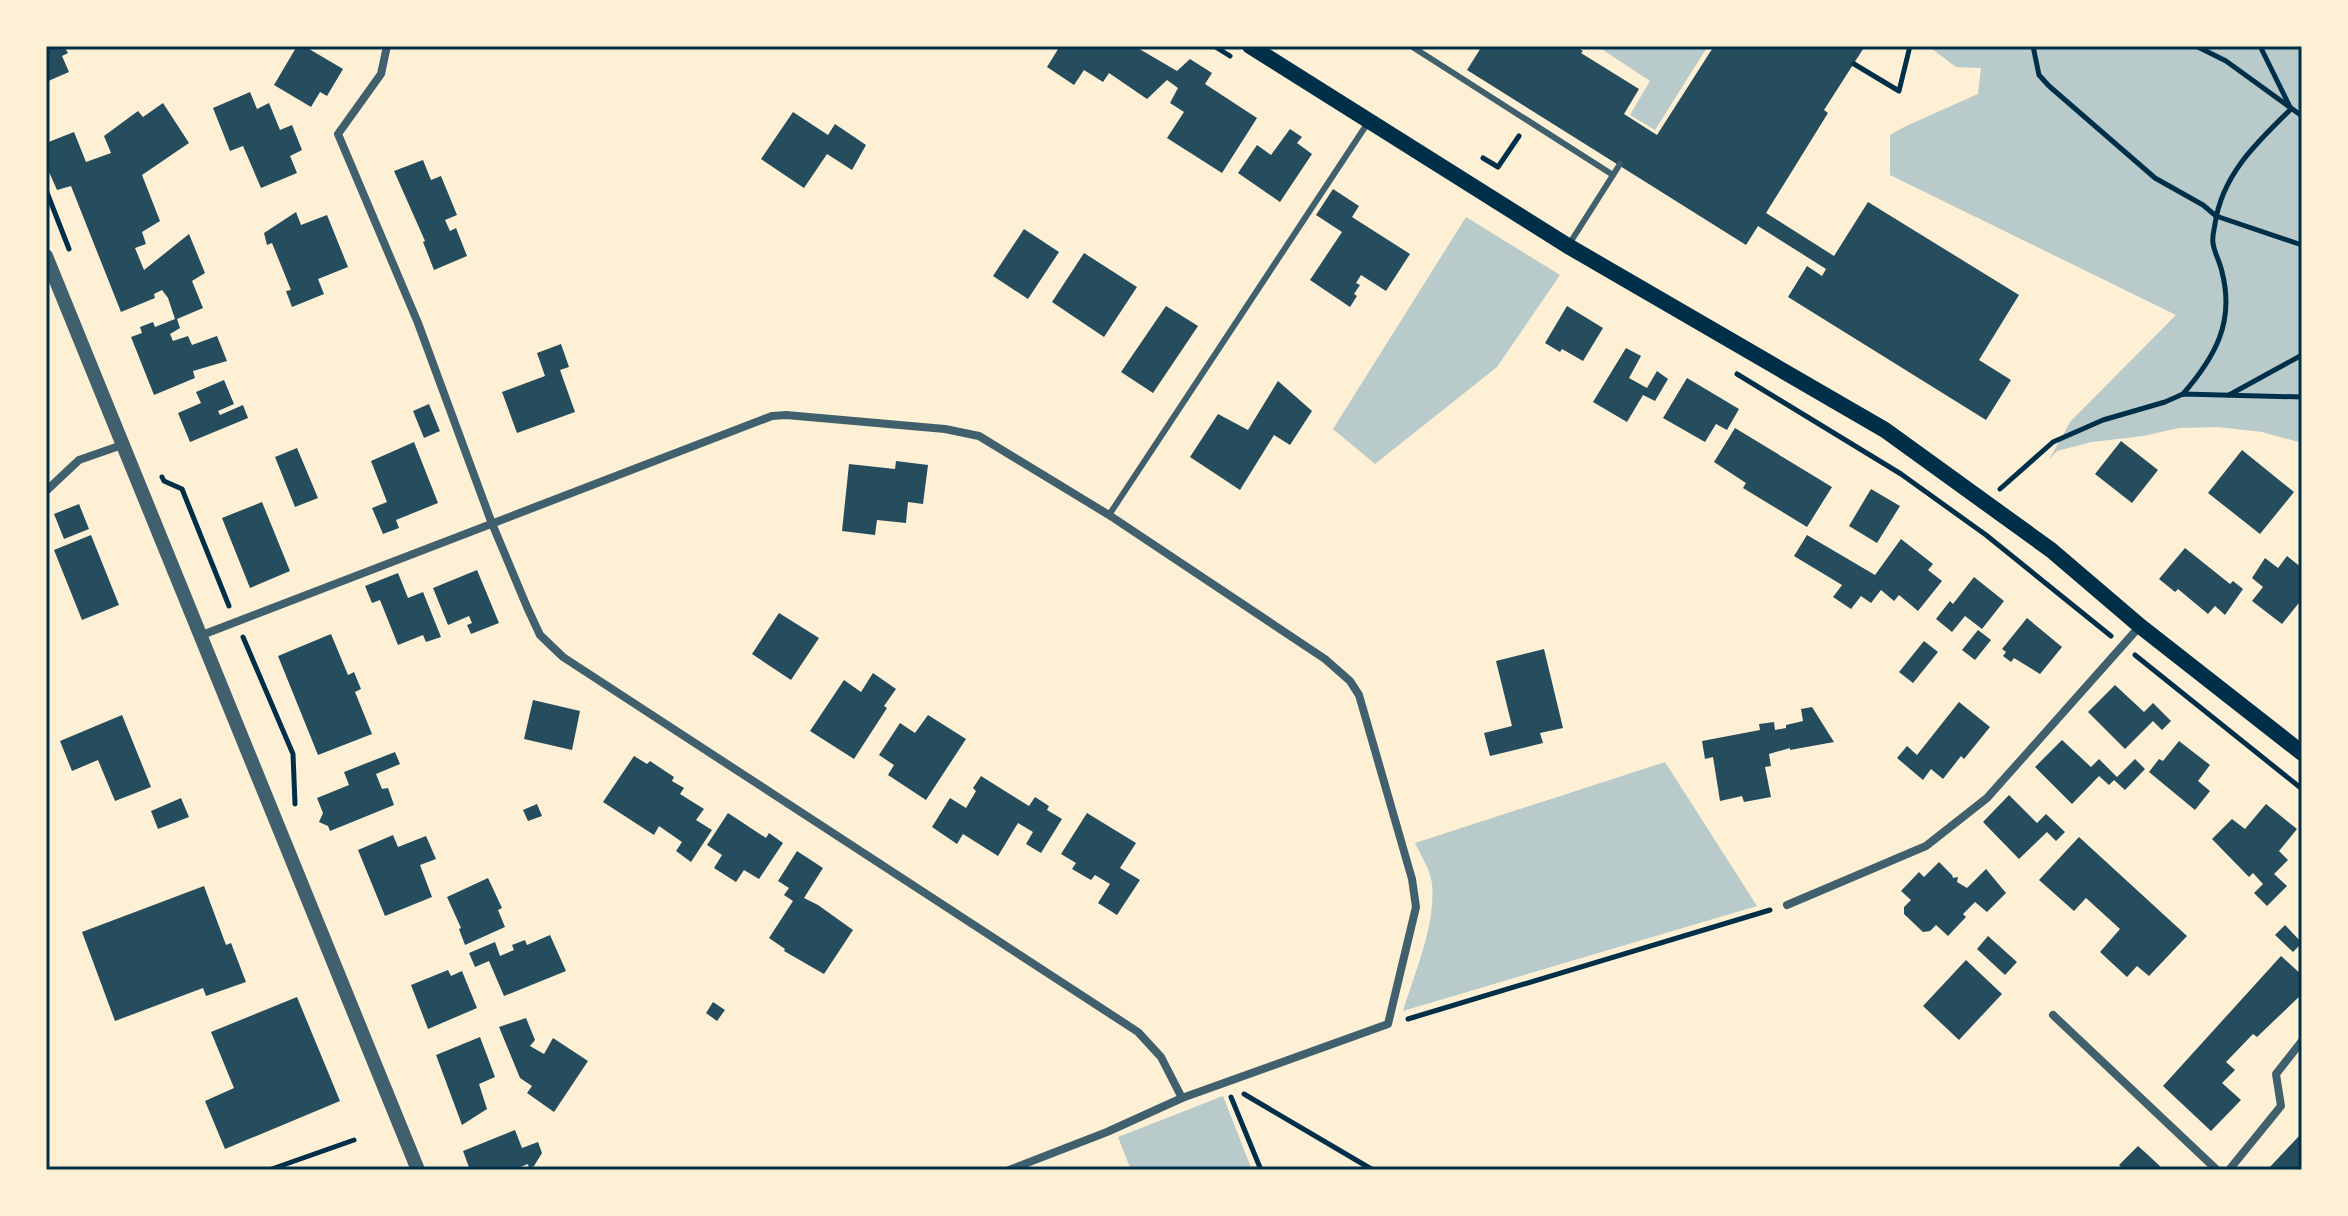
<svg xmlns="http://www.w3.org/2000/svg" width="2348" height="1216" viewBox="0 0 2348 1216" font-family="Montserrat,sans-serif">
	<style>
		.green { fill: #b9caca }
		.building { fill: #264d5e }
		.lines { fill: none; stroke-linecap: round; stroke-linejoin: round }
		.path { stroke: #003049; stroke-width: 5 }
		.service { stroke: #3f606c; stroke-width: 6 }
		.minor { stroke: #3f606c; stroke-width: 8 }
		.tertiary { stroke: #3f606c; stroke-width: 14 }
		.secondary { stroke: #003049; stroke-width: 16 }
		.neatline { fill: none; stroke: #003049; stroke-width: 3 }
	</style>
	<rect width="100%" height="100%" fill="#fdf0d5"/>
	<!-- green -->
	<g class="green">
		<polygon points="1597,46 1708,46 1655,130 1630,115 1650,81"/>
		<polygon points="1928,46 2302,46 2302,443 2262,432 2217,427 2179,428 2143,436 2092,442 2057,451 2049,460 2070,422 2176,315 1890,175 1890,135 1906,126 1978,94 1981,68 1956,67"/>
		<polygon points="1466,217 1560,275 1497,367 1375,464 1333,429"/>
		<path d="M1665 762 1757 906 1403 1011C1415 972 1436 925 1432 883 1430 870 1421 855 1415 843Z"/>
		<polygon points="1223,1096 1252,1170 1131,1170 1118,1137"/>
	</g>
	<!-- building -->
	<g class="building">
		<polygon points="46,46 64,46 68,53 62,56 69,72 46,82"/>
		<polygon points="297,46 304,46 343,69 327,96 320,92 311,107 274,85"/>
		<polygon points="1060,46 1130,46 1135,49 1136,47 1177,71 1190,59 1212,73 1205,84 1257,118 1222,173 1167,138 1184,112 1170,103 1178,88 1167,80 1147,99 1109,73 1103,82 1084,70 1074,85 1047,67"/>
		<polygon points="1482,46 1575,46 1583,51 1581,53 1639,89 1624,114 1657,135 1714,46 1865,46 1824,110 1828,113 1766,213 1834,256 1868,202 2019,295 1979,360 2011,380 1986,420 1788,297 1807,266 1822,276 1826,269 1758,226 1746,245 1467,70"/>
		<polygon points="250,92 257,109 269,103 280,130 292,125 302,150 290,156 297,173 261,188 243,146 230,151 213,108"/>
		<polygon points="163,103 189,143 142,175 160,221 142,232 146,244 135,248 144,270 189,234 205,273 192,281 203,308 177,319 180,328 170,334 173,341 188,336 192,345 217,336 227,361 193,371 195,378 154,395 131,337 142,333 140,327 153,322 155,327 175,319 168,298 162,290 154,294 155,298 121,312 71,186 57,190 46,165 46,143 74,132 86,162 111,153 104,136 138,111 143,117"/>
		<polygon points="793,112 828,135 835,124 866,145 852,170 827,154 804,188 761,159"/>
		<polygon points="1290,129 1302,137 1297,143 1312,154 1280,202 1238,173 1257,145 1271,155"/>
		<polygon points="423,160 431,180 441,176 457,215 445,220 450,231 456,228 467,256 434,270 423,242 425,241 394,171"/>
		<polygon points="1333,189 1359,206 1352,217 1410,254 1386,291 1361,275 1356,283 1360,285 1354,294 1357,296 1350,307 1310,280 1342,232 1316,215"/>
		<polygon points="296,212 301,225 327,215 348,267 318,279 324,294 292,307 286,291 291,290 272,243 267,245 264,233"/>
		<polygon points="1024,229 1059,252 1028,299 993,276"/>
		<polygon points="1084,253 1137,287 1104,337 1052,302"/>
		<polygon points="1166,306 1198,326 1153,393 1121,372"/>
		<polygon points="1567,306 1603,328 1583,361 1562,349 1560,352 1545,343"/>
		<polygon points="561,344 569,367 560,370 575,412 517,433 502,392 545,376 537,353"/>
		<polygon points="1626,348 1641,356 1629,378 1647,388 1657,371 1668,379 1655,401 1643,395 1627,422 1593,402"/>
		<polygon points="1687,378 1739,409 1727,430 1716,424 1705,442 1663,418"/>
		<polygon points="224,380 234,404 218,411 220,415 243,405 248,418 190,442 178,413 201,403 196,392"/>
		<polygon points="1278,381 1312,411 1290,445 1274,435 1240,490 1190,457 1218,414 1248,430"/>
		<polygon points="429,404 440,431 424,438 413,411"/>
		<polygon points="1735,428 1832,487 1807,527 1743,488 1746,483 1714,462"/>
		<polygon points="2121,441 2158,470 2132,503 2095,474"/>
		<polygon points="414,442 438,503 396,520 399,528 383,534 372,508 387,502 371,461"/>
		<polygon points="297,448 318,498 295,507 275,457"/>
		<polygon points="2242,450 2294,492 2260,534 2208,493"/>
		<polygon points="896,461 928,465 923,504 908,502 906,523 877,520 875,535 842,531 849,464 895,469"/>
		<polygon points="1871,489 1900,506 1877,543 1849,526"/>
		<polygon points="262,502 290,571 250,588 222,518"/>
		<polygon points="79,504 89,529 64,539 54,514"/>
		<polygon points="91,535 119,605 82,620 54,550"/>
		<polygon points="1807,535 1875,575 1901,539 1933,564 1928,570 1942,581 1918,611 1899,595 1894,601 1881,590 1871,603 1861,596 1851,609 1833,597 1842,585 1794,556"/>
		<polygon points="2185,548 2230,584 2233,581 2243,589 2225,615 2215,606 2208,614 2178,589 2175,592 2159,579"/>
		<polygon points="2287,556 2302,568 2302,599 2282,624 2252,601 2263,587 2252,578 2265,558 2278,568"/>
		<polygon points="477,570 499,623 471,634 467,625 472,623 469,616 448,625 433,588"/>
		<polygon points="398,573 408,598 423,592 441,637 426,642 423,635 398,645 380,600 372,603 365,586"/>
		<polygon points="1974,577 2004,601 1982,629 1965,616 1952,632 1936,619 1950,601 1953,604"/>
		<polygon points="779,613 819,638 791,680 752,654"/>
		<polygon points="2027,618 2062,647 2040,674 2014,658 2011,662 2003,656 2006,652 2002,649"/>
		<polygon points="1978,630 1991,640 1975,660 1962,650"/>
		<polygon points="331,634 348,675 354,672 361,689 355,692 372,734 318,755 278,656"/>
		<polygon points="1924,641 1938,652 1913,683 1899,672"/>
		<polygon points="1544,649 1563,728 1540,733 1543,743 1490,756 1484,733 1512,726 1496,661"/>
		<polygon points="873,673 896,689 884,706 887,708 854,759 810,731 844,680 861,692"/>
		<polygon points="2115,685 2144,712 2153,703 2171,721 2162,730 2153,721 2125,749 2088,712"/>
		<polygon points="533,700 580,711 572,750 524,739"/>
		<polygon points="1959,702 1990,727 1964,759 1961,756 1943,779 1931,769 1923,780 1897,758 1907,746 1917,755"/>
		<polygon points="1812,707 1834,742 1790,750 1790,748 1769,754 1771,766 1765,767 1771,797 1744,802 1742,796 1720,801 1713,757 1705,759 1702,741 1760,730 1759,724 1774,722 1775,730 1786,728 1786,725 1803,721 1801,709"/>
		<polygon points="122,715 151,787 115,801 98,760 72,771 60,741"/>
		<polygon points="928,715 966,739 926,800 888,775 894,765 879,755 900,723 915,733"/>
		<polygon points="2062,740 2091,767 2099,759 2117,777 2135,759 2145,769 2125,790 2114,780 2109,785 2099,776 2072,804 2035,767"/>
		<polygon points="2179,741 2210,765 2198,781 2210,791 2195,810 2149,772 2159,759 2163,761"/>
		<polygon points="395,752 400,764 376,774 382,789 388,788 394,805 330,831 328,826 319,822 323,813 317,798 349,785 344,772"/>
		<polygon points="634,756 647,764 650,761 674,777 672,781 684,788 680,794 704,809 696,820 712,830 691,862 676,851 682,842 659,826 654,835 603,802"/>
		<polygon points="981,776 1029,806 1035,797 1049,806 1047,810 1062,819 1041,853 1026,844 1033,832 1018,823 998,856 963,834 957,844 932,827 950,798 966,808 976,791 973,788"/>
		<polygon points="2009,795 2037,823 2046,814 2065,832 2056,841 2047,832 2019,859 1983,822"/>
		<polygon points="181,798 189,817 158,829 151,811"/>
		<polygon points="537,804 542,816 528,821 523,810"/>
		<polygon points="2266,804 2297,829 2279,851 2288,860 2274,874 2287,886 2267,906 2254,893 2263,884 2253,873 2249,877 2212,839 2232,819 2245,829"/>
		<polygon points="728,813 766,838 769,833 783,843 759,879 744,870 736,882 714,868 722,855 707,845"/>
		<polygon points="1087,813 1136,843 1120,868 1140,880 1117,915 1098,903 1110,884 1095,875 1091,880 1072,869 1076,863 1061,854"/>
		<polygon points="393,835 398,847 426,836 436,859 420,865 432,897 385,916 358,850"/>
		<polygon points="2079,837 2187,936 2149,976 2137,966 2127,977 2100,952 2120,929 2086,898 2074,911 2039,880"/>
		<polygon points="797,851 823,868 804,898 818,905 853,930 824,974 784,951 785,949 769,938 793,901 784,895 789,888 778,881"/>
		<polygon points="1939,862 1952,875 1953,878 1958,877 1957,882 1967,888 1986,869 2006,893 1987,912 1975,902 1963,914 1966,917 1948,936 1936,925 1930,931 1923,932 1904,914 1904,907 1911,900 1901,891 1919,872 1924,877"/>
		<polygon points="488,878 502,908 498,910 505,927 465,945 459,929 461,928 447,897"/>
		<polygon points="204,886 226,945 231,943 246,982 206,996 203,988 115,1021 82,932"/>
		<polygon points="2285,925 2302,943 2293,952 2275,935"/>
		<polygon points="550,935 566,971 504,996 489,961 475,967 469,953 495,942 500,956 514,950 512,945 525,940 527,945"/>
		<polygon points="1988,936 2017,962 2005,975 1977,949"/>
		<polygon points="2281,956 2302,975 2302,994 2257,1037 2253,1034 2226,1062 2235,1070 2222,1083 2241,1100 2211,1131 2163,1086"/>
		<polygon points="1966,960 2002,994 1959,1040 1923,1006"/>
		<polygon points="448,970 451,976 462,971 477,1008 428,1029 411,985"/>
		<polygon points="297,997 340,1101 225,1149 205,1101 234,1088 211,1032"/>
		<polygon points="713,1002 725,1010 717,1021 706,1013"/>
		<polygon points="526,1018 535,1040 530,1046 544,1054 553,1038 588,1061 554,1112 527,1093 532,1086 520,1078 499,1027"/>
		<polygon points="480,1037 495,1077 479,1084 487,1109 462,1125 436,1055"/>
		<polygon points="515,1130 522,1148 538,1142 542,1153 534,1166 529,1168 528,1164 512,1170 470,1170 463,1151"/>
		<polygon points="2300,1135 2302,1170 2267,1170"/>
		<polygon points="2138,1146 2147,1154 2164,1170 2124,1170 2119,1165"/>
	</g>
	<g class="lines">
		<!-- path -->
		<g class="path">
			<polyline points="1214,46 1230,56"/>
			<polyline points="2033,46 2039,75 2049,86 2155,178 2203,205 2216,216 2302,245"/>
			<polyline points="2196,46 2226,61 2302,116"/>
			<polyline points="1854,64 1899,91 1910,46"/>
			<polyline points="1483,158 1498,167 1519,136"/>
			<polyline points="46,190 69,249"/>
			<polyline points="1737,374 1901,474 1986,535 2111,636"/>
			<path d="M2183 394C2215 357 2235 322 2222 272 2220 262 2214 252 2213 243 2212 237 2214 230 2215 224 2222 175 2256 143 2291 109L2260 46"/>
			<polyline points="2229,395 2302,355"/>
			<polyline points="162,477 164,481 182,489 229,606"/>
			<polyline points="2000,489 2053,442 2103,420 2165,402 2183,394 2302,397"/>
			<polyline points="243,637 293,754 295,804"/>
			<polyline points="2135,655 2302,789"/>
			<polyline points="1408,1019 1770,910"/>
			<polyline points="1244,1094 1373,1170"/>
			<polyline points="1231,1097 1261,1170"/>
			<polyline points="269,1170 354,1140"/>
		</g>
		<!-- service -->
		<g class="service">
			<polyline points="1411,46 1613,175"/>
			<polyline points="1568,246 1620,164"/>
			<polyline points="1109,515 1369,121"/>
		</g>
		<!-- minor -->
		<g class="minor">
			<polyline points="387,46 381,74 338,134 418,323 491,521 527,607 540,635 563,657 1138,1032 1161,1057 1182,1098"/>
			<polyline points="46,491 79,460 122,445"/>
			<polyline points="202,635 772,416 786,415 945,429 979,436 1109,515 1325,659 1350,681 1359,695 1412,879 1416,907 1388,1024 1182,1098 1107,1132 1009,1170"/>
			<polyline points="1787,905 1926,846 1987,798 2140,626"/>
			<polyline points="2053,1015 2217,1170"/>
			<polyline points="2229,1170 2281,1106 2276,1074 2302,1041"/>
		</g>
		<!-- tertiary -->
		<polyline class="tertiary" points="46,256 418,1170"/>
		<!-- secondary -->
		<polyline class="secondary" points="1250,46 1568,246 1885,430 2051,550 2140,626 2302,753"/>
	</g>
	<!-- border -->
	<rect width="2348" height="1216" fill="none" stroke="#fdf0d5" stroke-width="96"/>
	<rect x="48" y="48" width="2252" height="1120" class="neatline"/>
</svg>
